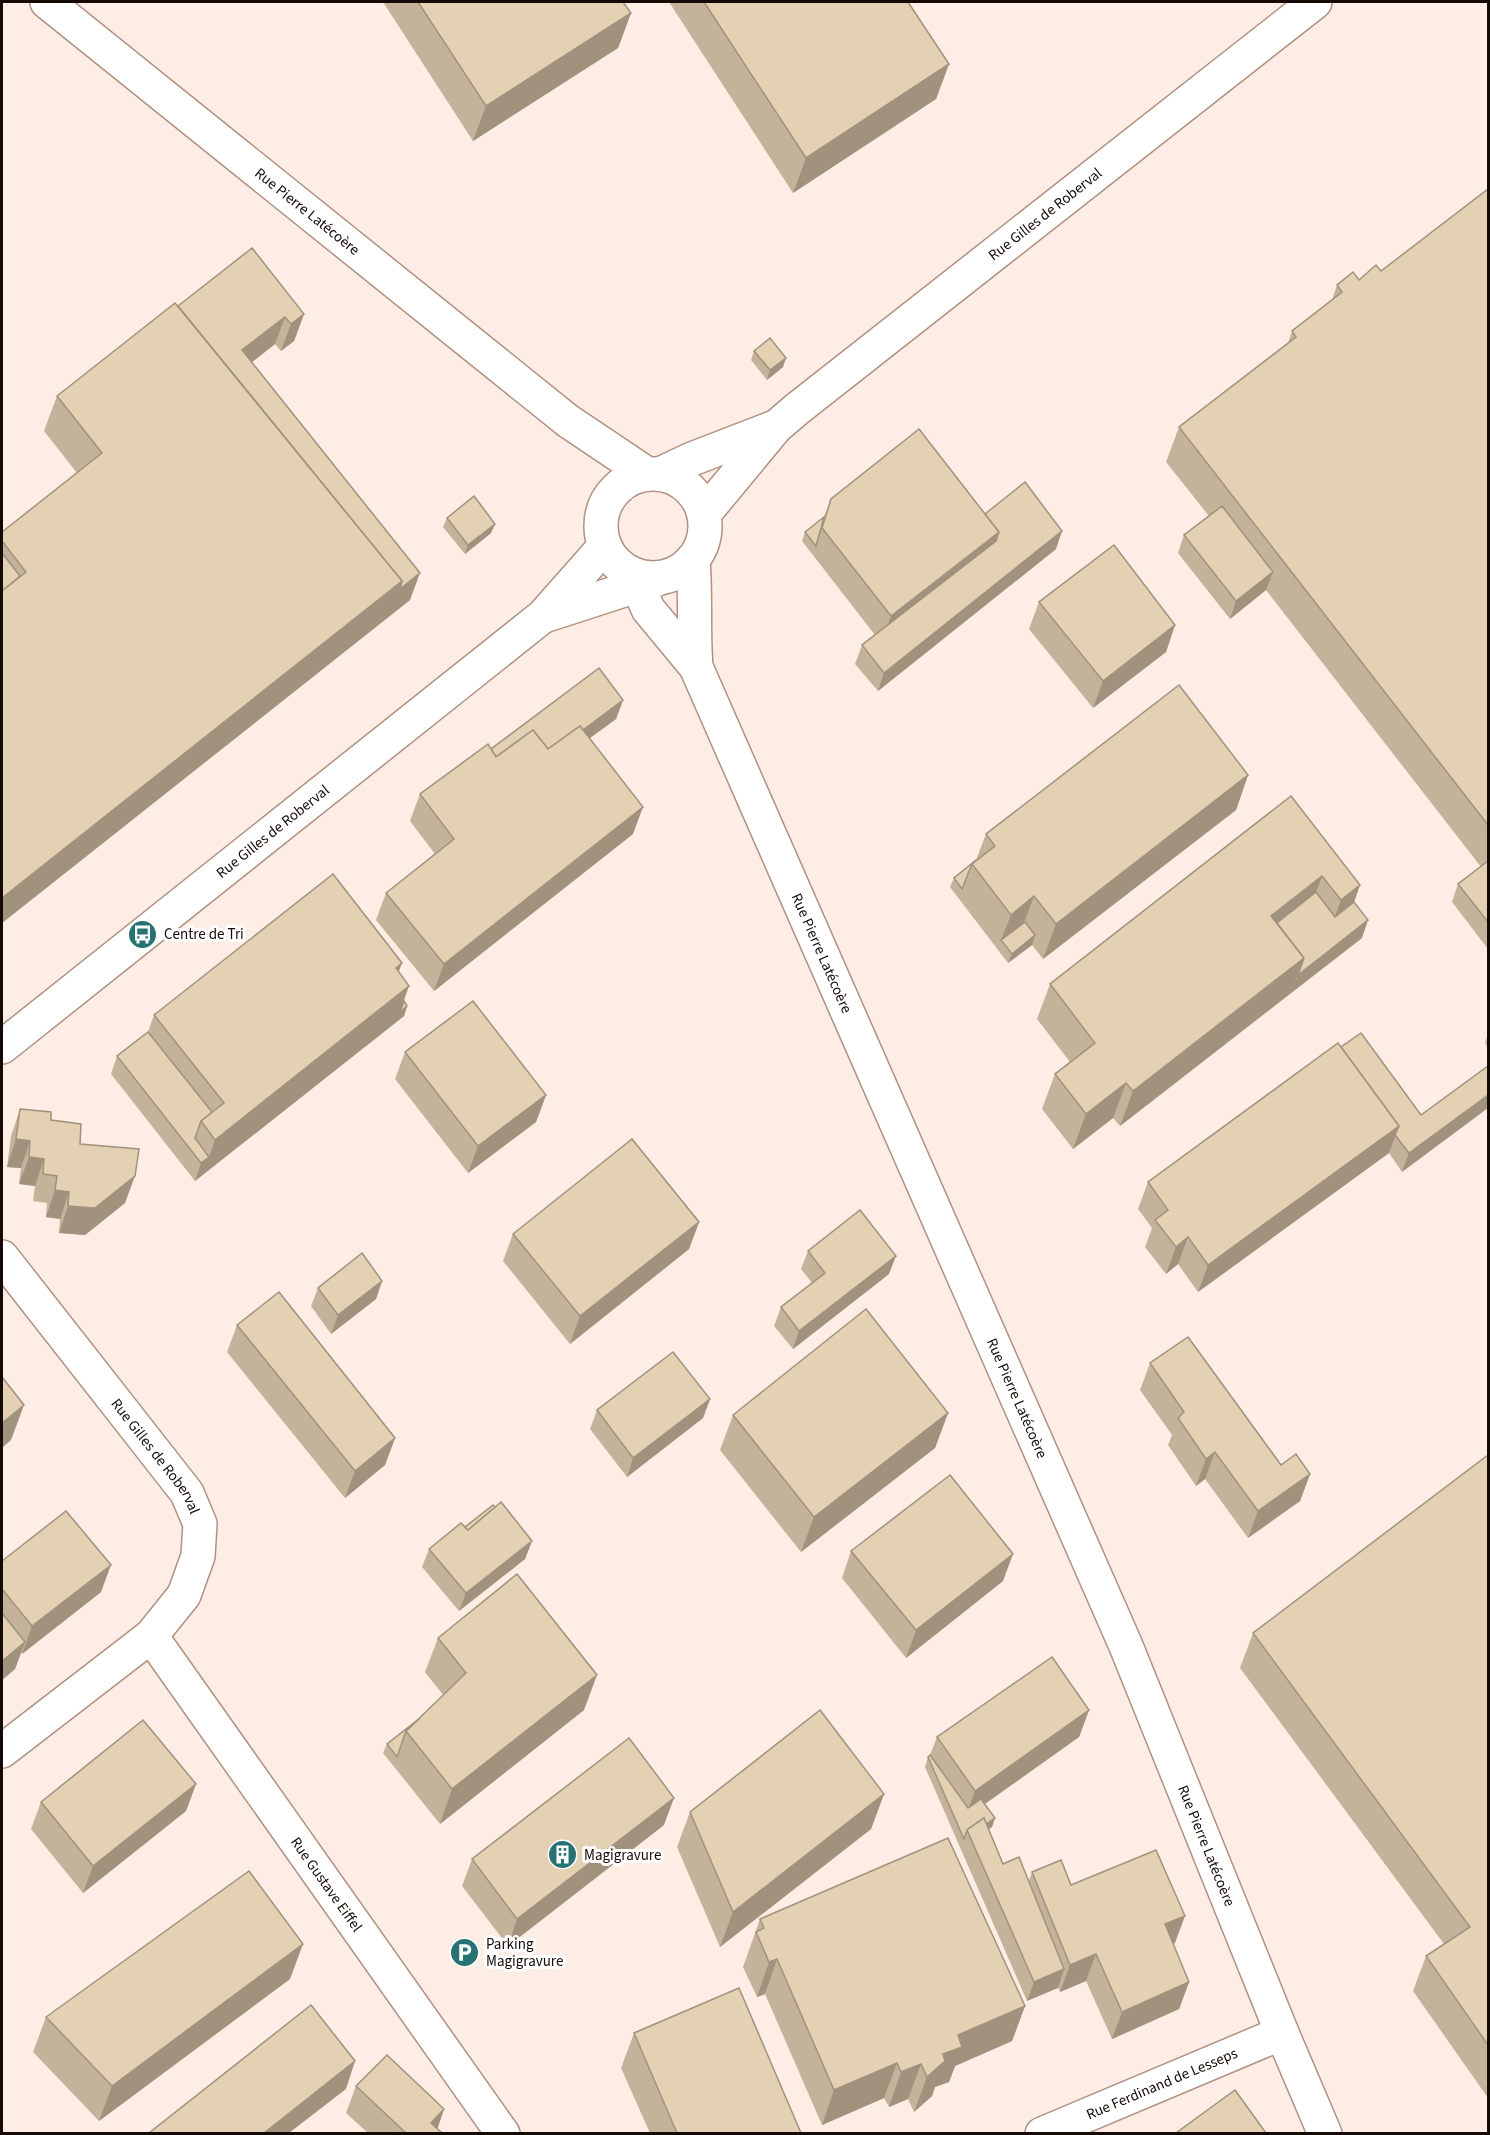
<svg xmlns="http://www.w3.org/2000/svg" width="1490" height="2135" viewBox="0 0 1490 2135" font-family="'Source Sans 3',sans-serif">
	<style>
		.built { fill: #feede4 }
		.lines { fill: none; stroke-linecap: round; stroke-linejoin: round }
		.street-casing { stroke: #b09181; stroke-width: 36 }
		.street { stroke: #fff; stroke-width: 33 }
		.wall { fill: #c4b39a }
		.shaded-wall { fill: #a0927d }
		.building { fill: #e4d0b3; stroke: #a0927d; stroke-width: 1.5 }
		.labels { text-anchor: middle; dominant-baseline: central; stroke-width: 6; stroke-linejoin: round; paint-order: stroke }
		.street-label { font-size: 15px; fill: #150a05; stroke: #fff }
		.poi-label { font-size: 15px; fill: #150a05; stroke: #fff; text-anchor: start }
	</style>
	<rect width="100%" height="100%" fill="#fafafa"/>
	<!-- built -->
	<rect class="built" x="2" y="2" width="1486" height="2131"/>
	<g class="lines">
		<defs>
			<g id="street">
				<path id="s1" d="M47 2 568 421 647 474"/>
				<polyline points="660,474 692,459 775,427"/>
				<circle cx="653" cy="526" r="52"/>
				<path id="s2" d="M704 514 776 427 797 409 1315 2"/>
				<path d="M693 559C696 595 693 631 696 667"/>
				<path id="s3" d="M633 574 648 609 696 667 1126 1646 1282 2033 1325 2134"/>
				<polyline points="544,616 658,579"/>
				<path id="s4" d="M2 1047 543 616 605 546"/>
				<path id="s5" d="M2 1257 187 1493 200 1524 198 1556 184 1595 151 1636 2 1751"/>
				<path id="s6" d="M151 1636 503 2134"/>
				<path id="s7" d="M1042 2134 1282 2033"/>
			</g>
		</defs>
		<!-- street casing -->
		<use href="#street" class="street-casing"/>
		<!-- street -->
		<use href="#street" class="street"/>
	</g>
	<!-- wall -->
	<g class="wall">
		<polygon points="383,2 623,2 631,13 618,48 473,141"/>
		<polygon points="669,2 908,2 949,64 936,99 793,193"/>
		<polygon points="1488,189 1488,949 1452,902 1458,884 1481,867 1266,590 1230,619 1178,553 1184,535 1209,516 1166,462 1179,427 1288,343 1292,331 1332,300 1337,285 1359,280 1381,271"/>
		<polygon points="178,306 304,314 294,341 281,351 275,344 252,362 410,600 2,923 2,532 77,473 44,431 57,396"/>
		<polygon points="754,351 783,367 767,380 751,360"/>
		<polygon points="831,499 985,514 1056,549 878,691 855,664 862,645 875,635 802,541 805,532 824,517"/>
		<polygon points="447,518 491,533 465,554 443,527"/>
		<polygon points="1039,602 1175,625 1166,652 1093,708 1029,629"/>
		<polygon points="623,700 616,719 590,738 633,834 434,991 376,920 386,893 435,854 410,821 420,794 491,749"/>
		<polygon points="1248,775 1236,810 1043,959 1032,945 1008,963 950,887 954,878 976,860 986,834"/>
		<polygon points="1291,796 1354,902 1362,938 1120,1126 1113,1118 1073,1149 1042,1109 1055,1074 1070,1062 1037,1019 1050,984"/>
		<polygon points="399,972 404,1001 407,1006 404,1016 195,1181 111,1074 117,1056 148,1032 154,1015"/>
		<polygon points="1488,1033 1488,1048 1485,1043"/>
		<polygon points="1341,1047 1421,1115 1488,1066 1402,1172 1389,1153 1198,1292 1178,1264 1166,1274 1145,1247 1152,1228 1138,1209 1148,1182"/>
		<polygon points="405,1052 546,1095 536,1122 468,1173 395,1079"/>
		<polygon points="20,1109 51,1120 80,1144 125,1203 85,1235 59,1233 60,1219 46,1217 47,1203 33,1201 35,1186 19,1184 21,1168 7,1167 11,1136"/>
		<polygon points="699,1222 689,1249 570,1344 503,1261 513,1234"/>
		<polygon points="808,1251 889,1274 793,1349 774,1326 781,1307 812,1283 801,1269"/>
		<polygon points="382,1281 376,1299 331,1334 311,1306 318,1288"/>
		<polygon points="237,1325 395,1438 385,1465 345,1498 227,1352"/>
		<polygon points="1150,1363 1281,1465 1310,1474 1300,1501 1248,1538 1205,1479 1196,1486 1168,1445 1172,1435 1140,1390"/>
		<polygon points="710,1399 703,1418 627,1477 590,1429 597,1410"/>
		<polygon points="948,1413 935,1448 801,1552 720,1450 733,1415"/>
		<polygon points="1488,1455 1488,2098 1413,1991 1426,1956 1444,1944 1240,1668 1253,1633"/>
		<polygon points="495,1507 532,1541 525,1559 459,1611 422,1567 429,1549"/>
		<polygon points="851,1551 1003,1581 906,1658 842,1578"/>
		<polygon points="2,1561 101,1592 22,1654 21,1652 15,1669 2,1680"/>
		<polygon points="438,1638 584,1710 440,1824 383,1753 387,1744 420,1718 443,1695 425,1672"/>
		<polygon points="1089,1710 1079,1737 985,1804 995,1818 992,1827 988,1829 1003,1864 1029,1881 1032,1872 1071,1885 1175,1943 1173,1944 1189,1982 1179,2009 1112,2039 1086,1981 1060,1992 1058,1987 1027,2001 925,1767 928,1757 930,1755 937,1737"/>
		<polygon points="196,1784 186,1811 83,1893 31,1829 41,1802"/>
		<polygon points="884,1794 871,1829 720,1947 677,1847 690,1812"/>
		<polygon points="664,1825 508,1946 462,1886 472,1859"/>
		<polygon points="760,1919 1025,2006 1012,2041 955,2066 949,2082 935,2087 932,2096 914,2112 908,2099 889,2107 884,2098 822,2125 765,1994 757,1997 743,1967"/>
		<polygon points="290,1979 99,2121 33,2052 46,2017"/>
		<polygon points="634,2033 801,2133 650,2133 621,2068"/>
		<polygon points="356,2086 444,2109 437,2129 442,2133 368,2133 346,2113"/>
	</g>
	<!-- shaded-wall -->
	<g class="shaded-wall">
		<polygon points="631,13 618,48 473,141 486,106"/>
		<polygon points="949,64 936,99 793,193 806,158"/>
		<polygon points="304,314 294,341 281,351 291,324"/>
		<polygon points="285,317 275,344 233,377 242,350"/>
		<polygon points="786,358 783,367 767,380 770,370"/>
		<polygon points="495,524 491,533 465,554 468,545"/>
		<polygon points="1062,531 1056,549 878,691 884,673"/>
		<polygon points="999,532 989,559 881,643 891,616"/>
		<polygon points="1273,572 1266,590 1230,619 1236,601"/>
		<polygon points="420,573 410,600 2,923 2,898 402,581"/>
		<polygon points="1175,625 1166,652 1093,708 1103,681"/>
		<polygon points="623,700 616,719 538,776 545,758"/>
		<polygon points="1248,775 1236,810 1043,959 1056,924"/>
		<polygon points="643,807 633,834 434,991 444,964"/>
		<polygon points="1322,876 1309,911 1271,940 1271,916"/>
		<polygon points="1360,885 1348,920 1328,935 1341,900"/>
		<polygon points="1034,896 1021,931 1001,940 1011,915"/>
		<polygon points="1368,920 1362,938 1291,993 1298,975"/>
		<polygon points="1035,935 1032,945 1008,963 1012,954"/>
		<polygon points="1304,958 1291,993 1120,1126 1133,1091"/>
		<polygon points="402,963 389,998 396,968"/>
		<polygon points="409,986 400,1012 407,1006 404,1016 195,1181 201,1163 209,1157 215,1140"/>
		<polygon points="1126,1083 1113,1118 1073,1149 1086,1114"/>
		<polygon points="546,1095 536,1122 468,1173 478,1146"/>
		<polygon points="1488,1095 1488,1108 1402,1172 1409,1153"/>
		<polygon points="1399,1126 1389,1153 1198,1292 1208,1265"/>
		<polygon points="16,1139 30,1141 21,1168 7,1167"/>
		<polygon points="29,1157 44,1159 35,1186 19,1184"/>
		<polygon points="135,1176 125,1203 85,1235 59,1233 68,1206"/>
		<polygon points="55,1190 69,1192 60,1219 46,1217"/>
		<polygon points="699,1222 689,1249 570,1344 580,1316"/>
		<polygon points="1188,1237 1178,1264 1166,1274 1176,1247"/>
		<polygon points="896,1256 889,1274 793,1349 799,1331"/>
		<polygon points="382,1281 376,1299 331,1334 338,1315"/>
		<polygon points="710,1399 703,1418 627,1477 633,1458"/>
		<polygon points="24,1405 11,1440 2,1448 2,1423"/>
		<polygon points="948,1413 935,1448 801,1552 814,1517"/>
		<polygon points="395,1438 385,1465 345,1498 355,1471"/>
		<polygon points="1215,1452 1205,1479 1196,1486 1206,1459"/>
		<polygon points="1310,1474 1300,1501 1248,1538 1258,1511"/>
		<polygon points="532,1541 525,1559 459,1611 466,1593"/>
		<polygon points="1013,1554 1003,1581 906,1658 916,1630"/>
		<polygon points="111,1565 101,1592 22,1654 32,1626"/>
		<polygon points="25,1642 15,1669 2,1680 2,1661"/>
		<polygon points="597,1675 584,1710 440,1824 452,1789"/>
		<polygon points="1089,1710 1079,1737 965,1818 975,1791"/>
		<polygon points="196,1784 186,1811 83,1893 93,1866"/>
		<polygon points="884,1794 871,1829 720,1947 733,1912"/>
		<polygon points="674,1798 664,1825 508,1946 517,1919"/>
		<polygon points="995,1818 992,1827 972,1841 970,1836"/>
		<polygon points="1185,1916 1175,1943 1155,1951 1165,1924"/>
		<polygon points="303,1944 290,1979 99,2121 112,2086"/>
		<polygon points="1096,1954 1086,1981 1060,1992 1070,1965"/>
		<polygon points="777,1959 765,1994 757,1997 769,1962"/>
		<polygon points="1064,1969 1058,1988 1027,2001 1034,1982"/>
		<polygon points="1189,1982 1179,2009 1112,2039 1122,2012"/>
		<polygon points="1025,2006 1012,2041 955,2066 949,2082 935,2087 932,2096 914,2112 927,2077 958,2035"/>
		<polygon points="355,2061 346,2089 289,2133 264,2133"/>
		<polygon points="897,2063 884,2098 822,2125 834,2090"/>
		<polygon points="921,2064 908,2099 889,2107 901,2072"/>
		<polygon points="444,2109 436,2133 431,2123"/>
	</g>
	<!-- building -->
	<g class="building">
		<polygon points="418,2 623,2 631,13 486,106"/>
		<polygon points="704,2 908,2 949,64 806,158"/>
		<polygon points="1488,189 1488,825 1179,427 1296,337 1292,331 1342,292 1337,285 1353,272 1359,280 1376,265 1381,271"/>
		<polygon points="252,248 304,314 291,324 285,317 242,350 420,573 400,589 402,581 178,306"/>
		<polygon points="175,303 402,581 2,898 2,591 26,572 2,541 2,532 102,453 57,396"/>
		<polygon points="770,338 786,358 770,370 754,351"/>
		<polygon points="919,429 999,532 891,616 822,528 831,499"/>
		<polygon points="1025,482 1062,531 884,673 862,645 996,541 999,532 985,514"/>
		<polygon points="474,496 495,524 468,545 447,518"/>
		<polygon points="1222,506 1273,572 1236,601 1184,535"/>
		<polygon points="824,517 816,546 805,532"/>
		<polygon points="1114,545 1175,625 1103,681 1039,602"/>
		<polygon points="2,553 20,576 2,591"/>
		<polygon points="599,668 623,700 583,730 580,726 548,749 533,730 496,757 491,749"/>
		<polygon points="1179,685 1248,775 1056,924 1034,896 1011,915 972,864 995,846 986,834"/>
		<polygon points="580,726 643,807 444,964 386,893 454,839 420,794 488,744 496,757 533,730 548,749"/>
		<polygon points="1291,796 1360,885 1341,900 1322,876 1271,916 1304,958 1133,1091 1126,1083 1086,1114 1055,1074 1095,1043 1050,984"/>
		<polygon points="976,860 972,864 962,889 954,878"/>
		<polygon points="1488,861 1488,922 1458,884"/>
		<polygon points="333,874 402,963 396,968 409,986 215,1140 201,1121 224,1103 154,1015"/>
		<polygon points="1316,892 1335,917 1354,902 1368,920 1298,975 1304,958 1277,923"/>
		<polygon points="1025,922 1035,935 1012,954 1001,940"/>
		<polygon points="404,1001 407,1006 400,1012"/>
		<polygon points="473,1001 546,1095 478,1146 405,1052"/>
		<polygon points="148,1032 212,1112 201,1121 195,1138 209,1157 201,1163 117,1056"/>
		<polygon points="1361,1033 1421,1115 1488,1066 1488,1095 1409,1153 1395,1135 1399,1126 1341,1047"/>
		<polygon points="1338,1043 1399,1126 1208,1265 1188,1237 1176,1247 1155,1220 1168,1210 1148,1182"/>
		<polygon points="20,1109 51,1112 51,1120 81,1124 80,1144 139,1149 135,1176 95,1208 68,1206 69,1192 55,1190 57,1176 43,1174 44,1159 29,1157 30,1141 16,1139"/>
		<polygon points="632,1139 699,1222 580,1316 513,1234"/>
		<polygon points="860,1210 896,1256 799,1331 781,1307 825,1273 808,1251"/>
		<polygon points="362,1253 382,1281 338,1315 318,1288"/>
		<polygon points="279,1292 395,1438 355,1471 237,1325"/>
		<polygon points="866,1309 948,1413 814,1517 733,1415"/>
		<polygon points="1188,1337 1281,1465 1296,1454 1310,1474 1258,1511 1215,1452 1206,1459 1178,1418 1184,1412 1150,1363"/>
		<polygon points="673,1352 710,1399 633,1458 597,1410"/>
		<polygon points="2,1377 24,1405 2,1423"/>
		<polygon points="1488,1455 1488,2045 1426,1956 1470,1927 1253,1633"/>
		<polygon points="950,1475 1013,1554 916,1630 851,1551"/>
		<polygon points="501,1502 532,1541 466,1593 429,1549 461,1523 468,1530"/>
		<polygon points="493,1505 495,1507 468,1530 465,1527"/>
		<polygon points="66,1511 111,1565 32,1626 2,1589 2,1561"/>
		<polygon points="517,1574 597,1675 452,1789 406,1731 466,1673 438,1638"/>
		<polygon points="2,1613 25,1642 2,1661"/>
		<polygon points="1052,1657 1089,1710 975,1791 937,1737"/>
		<polygon points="820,1710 884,1794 733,1912 690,1812"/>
		<polygon points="420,1718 406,1731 397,1757 387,1744"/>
		<polygon points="143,1720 196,1784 93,1866 41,1802"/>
		<polygon points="629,1738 674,1798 517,1919 472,1859"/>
		<polygon points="930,1755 968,1808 981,1799 995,1818 986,1824 984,1818 967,1830 964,1839 928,1757"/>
		<polygon points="984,1818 1003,1864 1019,1857 1064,1969 1034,1982 967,1830"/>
		<polygon points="948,1838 1025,2006 958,2035 962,2047 943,2054 945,2061 927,2077 921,2064 901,2072 897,2063 834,2090 777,1959 769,1962 756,1932 764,1928 760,1919"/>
		<polygon points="1156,1850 1185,1916 1165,1924 1189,1982 1122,2012 1096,1954 1070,1965 1032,1872 1061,1860 1071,1885"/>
		<polygon points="249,1871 303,1944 112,2086 46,2017"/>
		<polygon points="739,1988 801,2133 677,2133 634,2033"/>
		<polygon points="311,2005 355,2061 264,2133 149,2133"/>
		<polygon points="387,2055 444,2109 431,2123 442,2133 406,2133 356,2086"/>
		<polygon points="1235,2090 1266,2133 1176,2133"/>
	</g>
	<!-- icons -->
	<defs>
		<symbol id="bus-disc" viewBox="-11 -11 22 22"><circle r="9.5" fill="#277273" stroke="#fff"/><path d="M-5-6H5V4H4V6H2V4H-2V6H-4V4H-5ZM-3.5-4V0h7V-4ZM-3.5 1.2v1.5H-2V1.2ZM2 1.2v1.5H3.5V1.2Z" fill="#fff"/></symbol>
		<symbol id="building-disc" viewBox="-11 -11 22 22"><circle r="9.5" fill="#277273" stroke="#fff"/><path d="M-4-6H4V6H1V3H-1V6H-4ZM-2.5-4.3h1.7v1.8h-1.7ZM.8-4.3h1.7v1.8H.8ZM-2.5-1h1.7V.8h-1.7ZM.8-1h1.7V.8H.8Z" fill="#fff"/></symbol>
		<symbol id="parking-disc" viewBox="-11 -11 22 22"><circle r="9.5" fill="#277273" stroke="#fff"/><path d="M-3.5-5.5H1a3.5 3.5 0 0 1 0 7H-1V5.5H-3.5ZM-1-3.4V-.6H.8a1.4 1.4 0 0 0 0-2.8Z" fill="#fff"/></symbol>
	</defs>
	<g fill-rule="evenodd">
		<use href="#bus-disc" x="126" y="918" width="33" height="33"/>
		<use href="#building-disc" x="546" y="1838" width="33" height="33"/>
		<use href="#parking-disc" x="448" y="1936" width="33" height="33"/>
	</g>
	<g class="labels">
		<!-- street labels -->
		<g class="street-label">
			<text stroke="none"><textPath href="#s1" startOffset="334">Rue Pierre Latécoère</textPath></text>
			<text stroke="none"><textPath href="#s2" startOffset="456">Rue Gilles de Roberval</textPath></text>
			<text stroke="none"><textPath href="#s4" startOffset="346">Rue Gilles de Roberval</textPath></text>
			<text stroke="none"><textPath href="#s3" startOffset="426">Rue Pierre Latécoère</textPath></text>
			<text stroke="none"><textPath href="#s3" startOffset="912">Rue Pierre Latécoère</textPath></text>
			<text stroke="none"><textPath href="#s5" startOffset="252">Rue Gilles de Roberval</textPath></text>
			<text stroke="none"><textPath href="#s3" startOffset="1398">Rue Pierre Latécoère</textPath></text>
			<text stroke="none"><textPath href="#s6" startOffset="304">Rue Gustave Eiffel</textPath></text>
			<text stroke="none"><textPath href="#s7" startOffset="130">Rue Ferdinand de Lesseps</textPath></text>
		</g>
		<!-- poi labels -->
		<g class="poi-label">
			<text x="164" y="934">Centre de Tri</text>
			<text x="584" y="1855">Magigravure</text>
			<text x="486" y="1944">Parking<tspan x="486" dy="17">Magigravure</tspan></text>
		</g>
	</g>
	<!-- border -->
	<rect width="1490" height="2135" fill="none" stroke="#150a05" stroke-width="6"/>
</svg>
